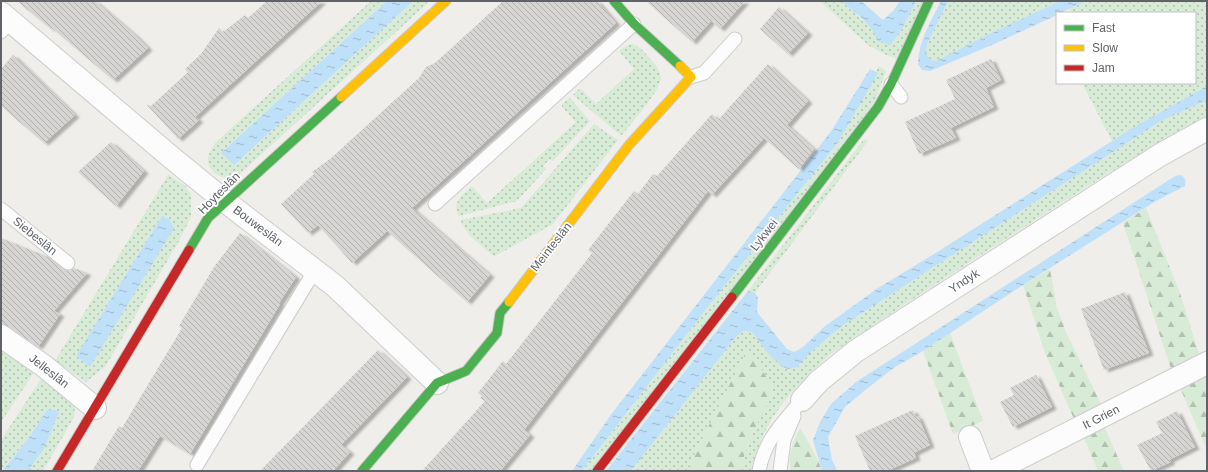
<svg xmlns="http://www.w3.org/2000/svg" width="1208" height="472" viewBox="0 0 1208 472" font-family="Helvetica,sans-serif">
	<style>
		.grass { fill: url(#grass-dots); fill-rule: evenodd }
		.forest { fill: url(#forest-firs) }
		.water { fill: url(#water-ripples) }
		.building { fill: url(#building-back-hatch); filter: url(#shadow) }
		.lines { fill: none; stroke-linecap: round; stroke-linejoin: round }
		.lane-casing { stroke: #cbcccc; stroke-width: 15 }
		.street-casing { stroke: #cbcccc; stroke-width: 24 }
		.fast-casing { stroke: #cacacb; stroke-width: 11 }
		.slow-casing { stroke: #cacacb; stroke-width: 11 }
		.jam-casing { stroke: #cacacb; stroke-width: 11 }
		.lane { stroke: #fdfcfc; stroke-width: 13 }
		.street { stroke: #fdfcfc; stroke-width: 22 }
		.fast { stroke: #4caf50; stroke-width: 9 }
		.slow { stroke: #ffc107; stroke-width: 9 }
		.jam { stroke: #c62828; stroke-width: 9 }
		.labels { text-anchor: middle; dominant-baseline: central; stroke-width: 3.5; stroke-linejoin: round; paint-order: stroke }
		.street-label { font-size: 12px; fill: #5f6368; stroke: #fff }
	</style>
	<defs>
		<pattern id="grass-dots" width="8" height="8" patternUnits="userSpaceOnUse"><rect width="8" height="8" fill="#d8ebd6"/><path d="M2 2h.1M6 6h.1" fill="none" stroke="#b2c2b1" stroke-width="1.8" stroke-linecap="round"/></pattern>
		<pattern id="forest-firs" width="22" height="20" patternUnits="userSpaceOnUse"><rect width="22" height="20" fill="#d8ebd6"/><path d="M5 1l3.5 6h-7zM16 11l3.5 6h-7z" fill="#b2c2b1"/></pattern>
		<pattern id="water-ripples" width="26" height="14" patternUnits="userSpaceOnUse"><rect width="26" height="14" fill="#bfe0f9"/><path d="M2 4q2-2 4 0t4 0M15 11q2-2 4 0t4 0" fill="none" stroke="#9eb9cd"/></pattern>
		<pattern id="building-back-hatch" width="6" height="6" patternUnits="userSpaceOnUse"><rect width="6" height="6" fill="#d6d5d3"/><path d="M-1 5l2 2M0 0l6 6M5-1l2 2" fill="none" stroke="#b1b0af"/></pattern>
		<filter id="shadow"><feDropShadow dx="4.5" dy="2.5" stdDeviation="1" flood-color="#0004"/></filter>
	</defs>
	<rect width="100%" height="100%" fill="#efeeea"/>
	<!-- grass -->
	<g class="grass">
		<path d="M371 1H387L221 153 234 165 413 1H430L242 172C240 174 237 176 234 177 223 181 208 172 208 160 208 154 212 148 215 143Z"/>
		<polygon points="820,1 841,1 872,28 876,35 902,29 916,1 923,1 897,59 884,54 868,45"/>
		<polygon points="948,1 1060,1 989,34 934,62 926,56 927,44"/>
		<polygon points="1086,1 1207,1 1207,86 1134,127 1112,141 1082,83 1195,83 1195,13 1071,13 1069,9"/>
		<path d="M633 44C641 47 646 54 651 60 656 65 661 71 661 78 660 91 630 125 621 136L573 95 579 89H581L596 104 634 69 619 51 628 45Z"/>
		<polygon points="879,66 886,71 874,103 591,471 582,471 703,313 839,141 877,73 876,72"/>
		<path d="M570 98 590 121 553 161 550 159 543 166 546 169 517 201 459 216C452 201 461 197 471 187H473L487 203 576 122 562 107V104Z"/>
		<path d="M1207 100V116C1126 159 1050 211 973 260 941 281 909 301 877 323 859 335 839 347 823 361 791 390 758 427 753 471H741L744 456 753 432 773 393 771 384 748 349 686 471H631L735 338 743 331 752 332 770 356 797 367 812 351 842 326 1161 121Z"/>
		<polygon points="594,124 618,140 553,224 495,256 492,255 469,235 460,220 521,208"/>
		<polygon points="864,139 868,141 755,293 748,291"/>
		<path d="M168 175 185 185 191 194V217L179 241 105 367 86 382 66 368 53 364ZM162 216 90 366 77 356Z"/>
		<polygon points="1,345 35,371 1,422"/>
		<polygon points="41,379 57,387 75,406 74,417 43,471 28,471 45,447 59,414 47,410 28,439 1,471 1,440"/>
	</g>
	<!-- forest -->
	<g class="forest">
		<polygon points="1146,208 1180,293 1199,354 1171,369 1123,223"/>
		<polygon points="1050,269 1057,308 1066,332 1101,404 1074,419 1045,353 1023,285"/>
		<polygon points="950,333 983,421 953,434 923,351"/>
		<polygon points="748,348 771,384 773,393 753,432 744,456 741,471 686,471"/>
		<polygon points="1207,375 1207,450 1181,390"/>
		<polygon points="1104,426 1124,471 1098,471 1083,436"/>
		<path d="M800 428 817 458 822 471H791C787 455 793 442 800 428Z"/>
	</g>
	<!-- water -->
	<g class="water">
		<polygon points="387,1 413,1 234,165 221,153"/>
		<path d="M841 1H861L883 20 894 10 900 1H916L902 29 890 45 877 41C874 24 853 12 841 1Z"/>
		<path d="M941 1H948L927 44 926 55 934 62 989 34 1060 1H1086L1060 13H1057V15L992 45 930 71 922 70 918 64C918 42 931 21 941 1Z"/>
		<polygon points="870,69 878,73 839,141 703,313 582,471 572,471 610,416 832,130"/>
		<polygon points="1207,86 1207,100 1161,121 842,326 812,351 797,367 788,369 781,366 770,356 752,332 743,331 735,338 631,471 606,471 748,291 755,293 758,298 757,312 787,349 794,352 802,348 824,327 878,288 934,254 1134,127"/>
		<path d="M1181 175C1185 178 1186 180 1185 186L1156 201 1023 285 923 351 895 367 864 391 845 407 828 437 832 460 837 471H822L813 440 820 422 831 404 856 382 1175 176Z"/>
		<polygon points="162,216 169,219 174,228 90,367 76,356"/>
		<polygon points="47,410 54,410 59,413 45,447 28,471 2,471 28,439"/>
	</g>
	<!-- building -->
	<g class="building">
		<polygon points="17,1 95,1 135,35 148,48 113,80 52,28 51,29"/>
		<polygon points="267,1 322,1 195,117 199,120 178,139 147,105 151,106 188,72 185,69 201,54 219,28 223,32 245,15 248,18"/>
		<polygon points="503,1 597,1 616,23 412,208 490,275 467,302 387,231 352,263 318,225 308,233 281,204 314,174 312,172 330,159 419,78 426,67 435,63"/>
		<polygon points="646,1 745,1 720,29 711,21 692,42"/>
		<polygon points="779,7 808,33 788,54 760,29"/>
		<polygon points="13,55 75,115 44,143 1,106 1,69"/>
		<polygon points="991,59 1001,80 986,88 994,107 951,128 956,138 919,154 905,122 955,99 946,80"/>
		<polygon points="768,64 808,101 787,125 814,149 799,169 764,138 712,195 708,191 524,430 530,435 500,471 422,471 485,401 480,398 482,396 478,393 503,361 506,364 576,274 592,253 588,250 634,191 638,194 653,174 657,176 712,114 718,120"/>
		<polygon points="111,142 144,171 116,206 78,172"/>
		<polygon points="240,233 296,277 279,303 280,304 190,454 160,436 138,471 92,471 119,426 122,428 182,328 179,326 214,267"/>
		<polygon points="1,238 48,257 66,271 70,271 74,268 87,273 54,311 60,314 38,347 8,326 1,323"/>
		<polygon points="1125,292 1149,353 1104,370 1081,309"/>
		<polygon points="378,350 407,377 341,445 350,452 333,471 260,471"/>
		<polygon points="1036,375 1052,407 1013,427 1000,402 1014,395 1010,388"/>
		<polygon points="913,410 916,417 918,416 930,445 914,453 916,458 887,471 870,471 855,436"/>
		<polygon points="1177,411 1195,447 1169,460 1171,462 1151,471 1137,445 1162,433 1156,422"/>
	</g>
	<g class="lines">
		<defs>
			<g id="lane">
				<polyline points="1,32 10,21"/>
				<polyline points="691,77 704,73 735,39"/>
				<polyline points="891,84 901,97"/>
				<polyline points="435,204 634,24"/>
				<polyline points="1,209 68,263"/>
				<polyline points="197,465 315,270"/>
				<path d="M759 471C765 439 782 424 802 400"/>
				<polyline points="780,471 784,440 794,416"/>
			</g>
			<g id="street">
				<polyline points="1,13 172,158 226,202 335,286 437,383"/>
				<polyline points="1,336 44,366 95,408"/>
				<polyline points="802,400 819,381 856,351 1160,155 1207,129"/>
				<polyline points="970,437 983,471"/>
				<polyline points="994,471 1207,363"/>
			</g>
			<g id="fast">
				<polyline points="614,1 634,24 680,66"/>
				<polyline points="189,250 208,218 341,97"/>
				<polyline points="732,297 878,107 891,84 929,1"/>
				<polyline points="362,471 437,383 466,371 497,333 500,313 509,302"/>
			</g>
			<g id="slow">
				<polyline points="341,97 446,1"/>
				<polyline points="509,302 629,145 691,77 680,66"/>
			</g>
			<g id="jam">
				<polyline points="57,471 189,250"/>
				<polyline points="597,471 732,297"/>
			</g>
		</defs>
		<!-- lane casing -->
		<use href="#lane" class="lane-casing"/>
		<!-- street casing -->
		<use href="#street" class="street-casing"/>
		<!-- fast casing -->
		<use href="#fast" class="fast-casing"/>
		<!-- slow casing -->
		<use href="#slow" class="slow-casing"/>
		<!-- jam casing -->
		<use href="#jam" class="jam-casing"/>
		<!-- lane -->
		<use href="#lane" class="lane"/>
		<!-- street -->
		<use href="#street" class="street"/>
		<!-- fast -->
		<use href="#fast" class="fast"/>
		<!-- slow -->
		<use href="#slow" class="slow"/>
		<!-- jam -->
		<use href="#jam" class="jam"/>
	</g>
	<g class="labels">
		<!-- street labels -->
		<g class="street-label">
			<text transform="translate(219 193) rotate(-45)">Hoyteslân</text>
			<text transform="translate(258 226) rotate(37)">Bouweslân</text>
			<text transform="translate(764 235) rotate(-52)">Lykwei</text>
			<text transform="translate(35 236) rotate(39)">Siebeslân</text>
			<text transform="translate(551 247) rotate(-52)">Meinteslân</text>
			<text transform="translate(964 281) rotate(-33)">Yndyk</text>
			<text transform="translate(49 371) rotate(38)">Jelleslân</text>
			<text transform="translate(1101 417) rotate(-27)">It Grien</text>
		</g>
	</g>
	<!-- border -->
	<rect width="1208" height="472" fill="none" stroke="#5f6368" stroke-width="4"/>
	<!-- legend -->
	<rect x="1056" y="12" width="140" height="72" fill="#ffffff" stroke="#bfc1c3"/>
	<rect x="1064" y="25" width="20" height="6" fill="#4caf50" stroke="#bfc1c3"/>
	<text x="1092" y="32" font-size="12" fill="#5f6368">Fast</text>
	<rect x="1064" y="45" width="20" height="6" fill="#ffc107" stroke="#bfc1c3"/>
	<text x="1092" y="52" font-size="12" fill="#5f6368">Slow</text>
	<rect x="1064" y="65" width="20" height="6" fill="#c62828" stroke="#bfc1c3"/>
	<text x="1092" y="72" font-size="12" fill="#5f6368">Jam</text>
</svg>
